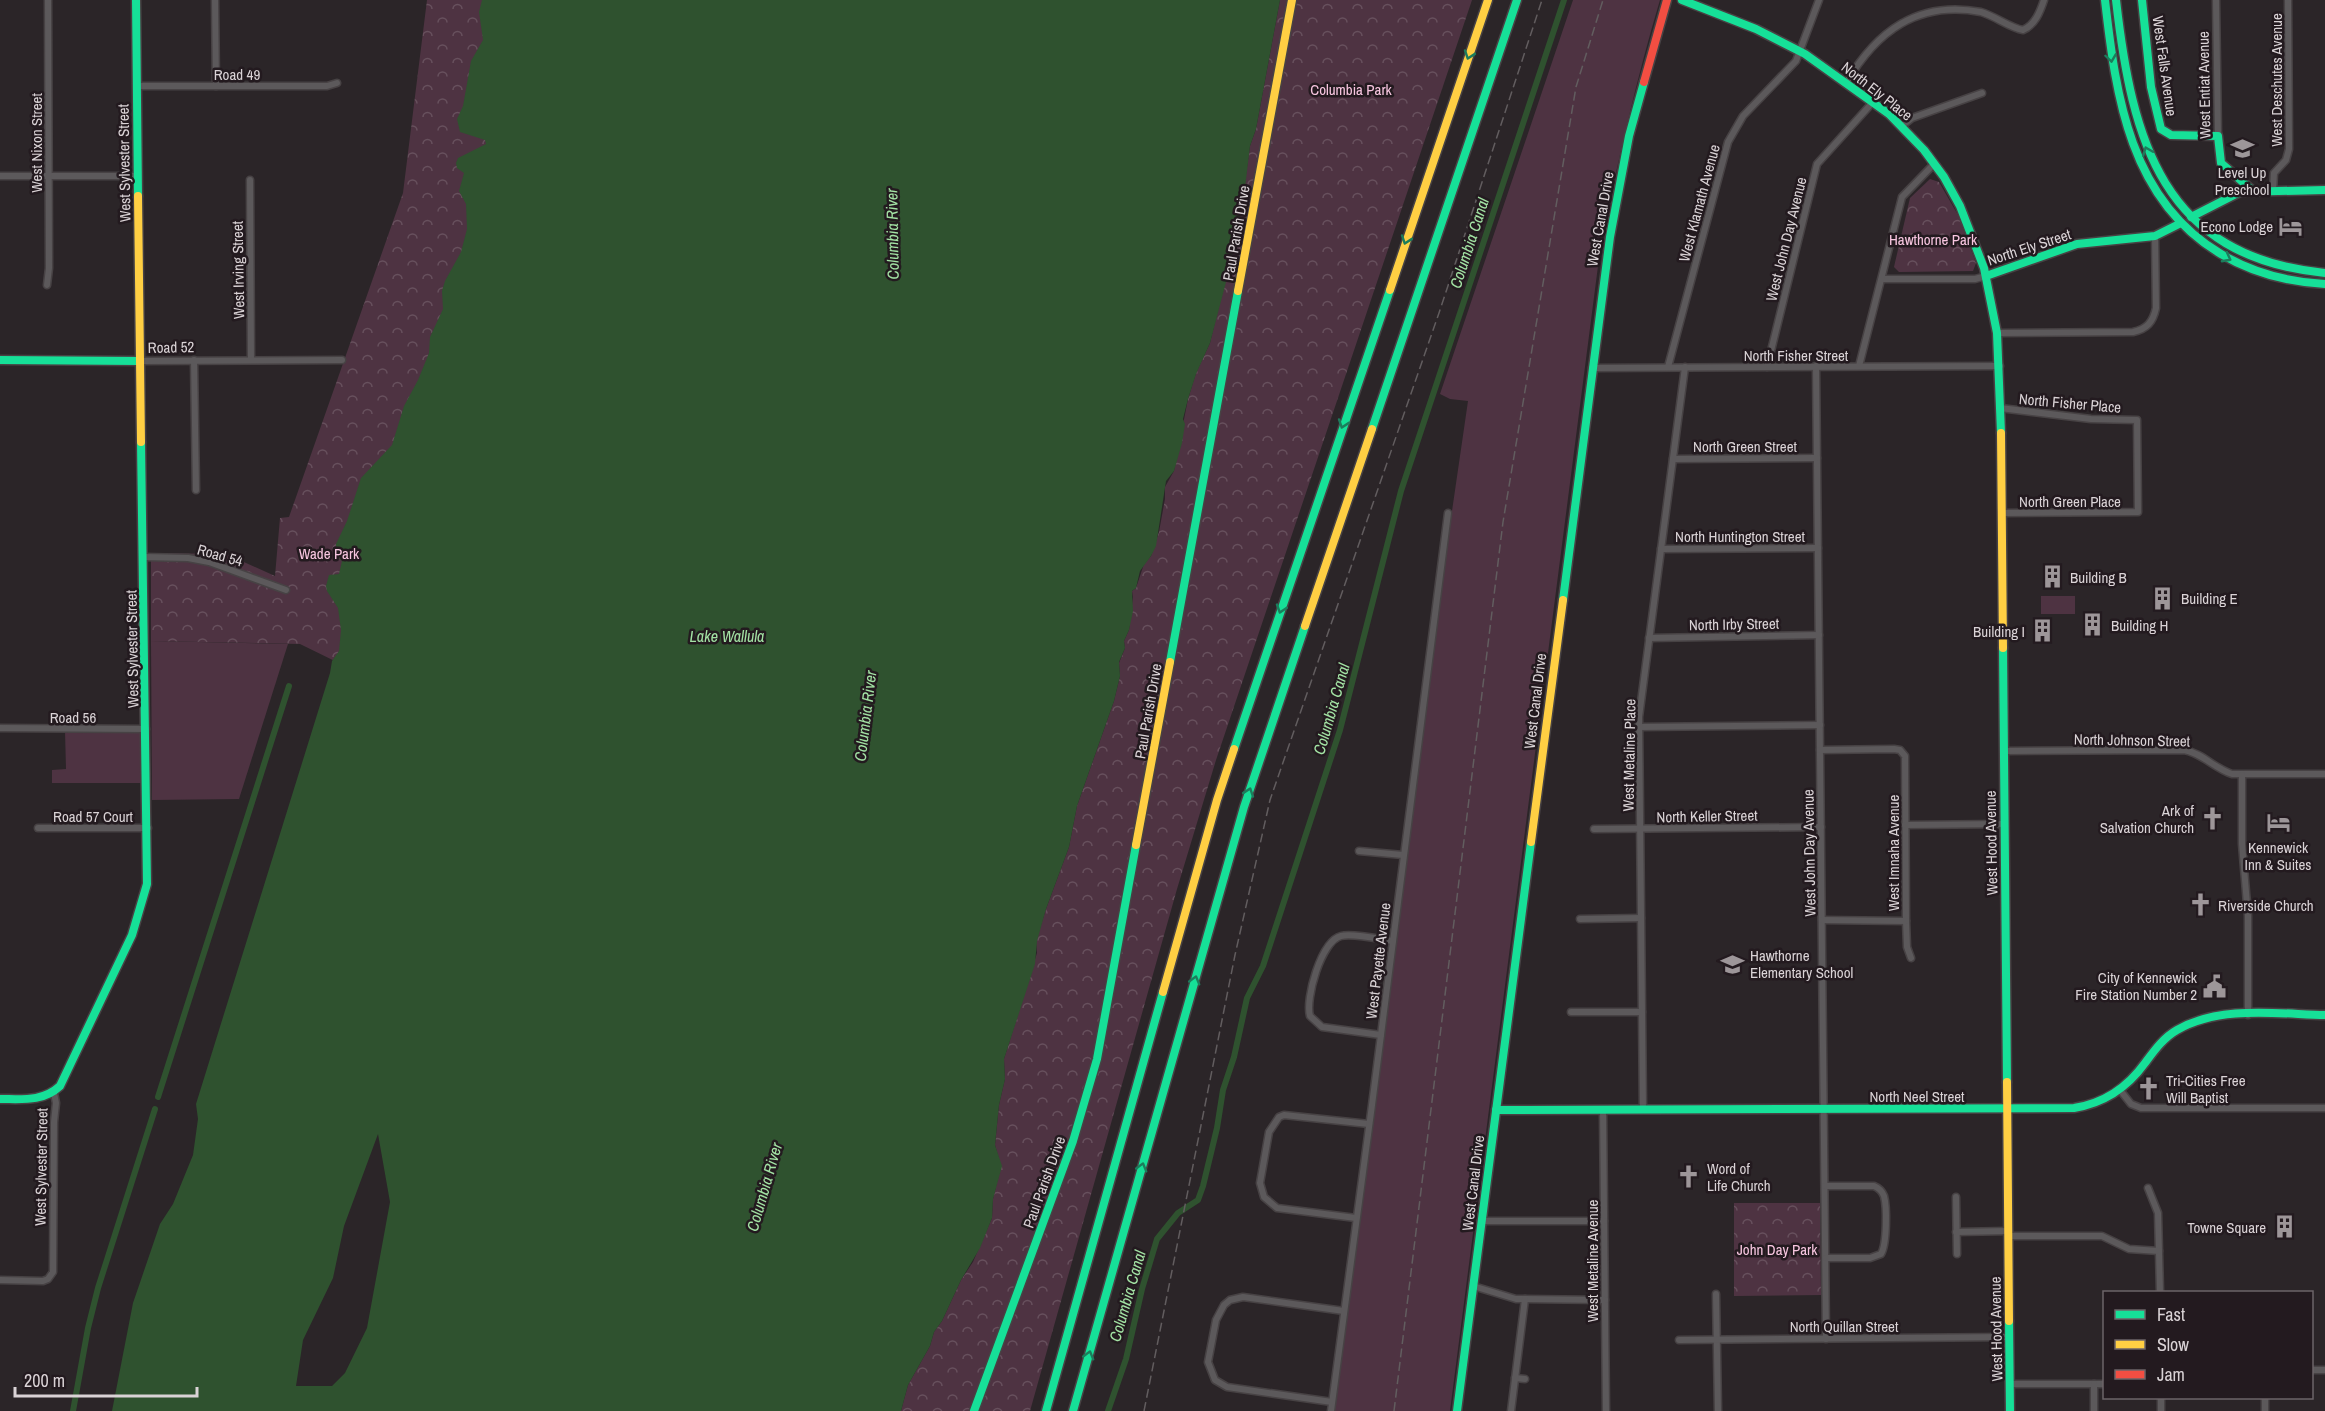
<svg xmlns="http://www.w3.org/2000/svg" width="2325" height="1411" viewBox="0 0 2325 1411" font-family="'Archivo Narrow',sans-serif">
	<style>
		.grass { fill: #4e3342 }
		.park { fill: url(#park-crowns) }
		.water { fill: #2f522f; fill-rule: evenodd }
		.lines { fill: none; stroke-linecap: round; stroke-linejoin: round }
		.canal { stroke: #2f522f; stroke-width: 6 }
		.street-casing { stroke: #474244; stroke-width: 9 }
		.fast-casing { stroke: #474244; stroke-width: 11 }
		.slow-casing { stroke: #474244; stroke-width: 11 }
		.jam-casing { stroke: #474244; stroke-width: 11 }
		.street { stroke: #5c595b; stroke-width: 6 }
		.fast { stroke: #16e098; stroke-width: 8 }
		.slow { stroke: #ffcf43; stroke-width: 8 }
		.jam { stroke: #f24e42; stroke-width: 8 }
		.rail { stroke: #625d5f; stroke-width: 1.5; stroke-dasharray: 9 4.5; stroke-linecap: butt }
		.oneway { stroke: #1c7d5c }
		.labels { text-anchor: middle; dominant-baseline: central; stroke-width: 5; stroke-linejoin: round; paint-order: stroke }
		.street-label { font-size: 15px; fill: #dad3d6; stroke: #231a1f }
		.park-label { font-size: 15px; fill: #f8c6e0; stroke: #231a1f }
		.poi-label { font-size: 15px; fill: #dad3d6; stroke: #231a1f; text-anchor: start }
		.water-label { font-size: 16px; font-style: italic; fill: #a3e3a4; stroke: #231a1f }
	</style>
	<defs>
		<pattern id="park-crowns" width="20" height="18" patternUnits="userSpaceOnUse" patternTransform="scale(1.5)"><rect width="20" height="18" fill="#4e3342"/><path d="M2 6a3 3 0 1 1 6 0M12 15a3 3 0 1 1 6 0" fill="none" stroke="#67505d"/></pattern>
	</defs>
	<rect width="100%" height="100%" fill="#2b2528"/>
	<!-- grass -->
	<g class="grass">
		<path d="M1573 0H1660C1636 80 1618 161 1601 243L1450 1411H1334L1452 511 1468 401 1450 399 1440 394Z"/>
		<rect x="2041" y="596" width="34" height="18"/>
		<polygon points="151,641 288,644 239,799 152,800"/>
		<polygon points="65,731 141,732 142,783 52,783 52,770 66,769"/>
	</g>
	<!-- park -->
	<g class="park">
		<polygon points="427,0 523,0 515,69 345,666 300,644 151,641 151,553 226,554 275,576 280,518 289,517 403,193"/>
		<polygon points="1280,0 1472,0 1216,760 1177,889 1030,1411 901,1411 908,1385 930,1346 934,1332 942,1321 961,1280 973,1262 992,1218 993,1199 1001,1166 995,1145 999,1105 1005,1079 1004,1059 1037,953 1036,941 1046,909 1069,847 1077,806 1114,701 1120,676 1119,663 1125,648 1124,641 1129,630 1133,597 1132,591 1136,588 1144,564 1151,556 1159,532 1165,499 1165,487 1174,471 1188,399 1196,373 1210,343 1240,218 1250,146 1256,129"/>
		<polygon points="1930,179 1939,182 1958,215 1976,263 1973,271 1899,272 1894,267 1910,198"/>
		<polygon points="1734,1203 1820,1203 1821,1295 1734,1296"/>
	</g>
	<!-- water -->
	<path class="water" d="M482 0H1280L1256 129 1250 146 1245 188 1231 263 1210 343 1196 374 1188 399 1183 419 1185 424 1182 443 1174 471 1166 481 1156 546 1151 556 1140 571 1136 588 1132 591 1133 611 1129 630 1124 641 1125 648 1119 662 1120 676 1114 701 1077 806 1069 847 1046 909 1037 941 1035 964 1004 1059 1005 1079 999 1105 995 1145 1002 1166 993 1199 992 1218 980 1248 961 1280 942 1321 934 1332 930 1346 908 1385 901 1411H112L133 1303 160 1224 173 1204 193 1155 198 1119 196 1104 330 673 332 661 339 651 341 630 338 608 327 591 326 586 329 575 339 574 342 561 336 555V544L347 521 361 478 392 445 404 406 418 380 429 353 430 337 443 309 442 291 445 281 461 252 467 229 466 204 459 191 464 173 457 168 456 163 458 158 486 144 485 140 460 132 457 119 463 106 471 61 483 40 479 12ZM378 1134 390 1202 367 1328 345 1373 332 1386H296L303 1340 333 1278 344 1226Z"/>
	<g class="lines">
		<!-- canal -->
		<g class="canal">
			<polyline points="158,1097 289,686"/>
			<polyline points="73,1411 88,1328 98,1288 155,1109"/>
			<polyline points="1108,1411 1126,1359 1142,1289 1157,1239 1178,1213 1198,1200 1203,1186 1217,1128 1223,1090 1234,1057 1247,998 1263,966 1340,730 1401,491 1564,0"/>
		</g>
		<defs>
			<g id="street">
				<polyline points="215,0 216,86"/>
				<polyline points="2216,0 2218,136"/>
				<path d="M1846 83C1876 32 1917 0 1981 12 1995 16 2010 28 2023 30 2035 25 2040 12 2044 0"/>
				<polyline points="137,86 327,86 337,83"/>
				<polyline points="1902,126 1912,118 1982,93"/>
				<polyline points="0,176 138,176"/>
				<polyline points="250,180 251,360"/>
				<polyline points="2273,191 2274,173 2286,160 2289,149 2288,0"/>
				<polyline points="1882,279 1975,279 1986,276"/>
				<polyline points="47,285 49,268 48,0"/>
				<path d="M1998 333 2133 332C2147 329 2153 322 2156 308L2155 236"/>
				<polyline points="194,360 196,490"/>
				<polyline points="140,361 342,360"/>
				<polyline points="1816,366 1826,1339"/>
				<polyline points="1859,366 1902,197 1934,164"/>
				<polyline points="1668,367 1728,142 1743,116 1796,61 1819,0"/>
				<polyline points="1767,367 1817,164 1873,102"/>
				<polyline points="1592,368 2000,366"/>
				<polyline points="2000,408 2091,419 2137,420 2138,512 2002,513"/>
				<polyline points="1673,459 1817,458"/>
				<polyline points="1661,549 1818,548"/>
				<polyline points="144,557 188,558 209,562 286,590"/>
				<polyline points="1649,638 1819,635"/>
				<polyline points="1639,727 1820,725"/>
				<polyline points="0,728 146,729"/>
				<polyline points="1820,750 1894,749 1900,750 1905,756 1906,921 1907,947 1911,958"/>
				<path d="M2004 751 2184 750C2202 753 2214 768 2232 774H2325"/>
				<polyline points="2242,775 2242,844 2248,916 2248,1015"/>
				<polyline points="1905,825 2004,824"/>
				<polyline points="38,828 148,828"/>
				<polyline points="1594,829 1821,827"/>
				<polyline points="1359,851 1403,855"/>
				<polyline points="1580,919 1641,918"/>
				<polyline points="1822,920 1906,921"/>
				<polyline points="1571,1012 1642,1012"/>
				<path d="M1381 1035 1322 1027 1310 1016C1305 999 1321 941 1341 936 1353 933 1379 939 1393 941"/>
				<polyline points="2120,1090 2131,1104 2141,1108 2325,1108"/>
				<polyline points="1603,1110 1606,1411"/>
				<polyline points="1643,1110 1639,717 1685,367"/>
				<path d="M1825 1186H1874C1879 1188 1882 1191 1884 1196 1887 1207 1887 1244 1881 1254L1870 1258H1826"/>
				<polyline points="2148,1188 2158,1213 2160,1292"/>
				<polyline points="1956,1197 1957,1254"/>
				<polyline points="1356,1218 1277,1208 1264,1197 1260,1183 1269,1132 1279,1117 1284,1115 1369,1124"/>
				<polyline points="1481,1221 1604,1221"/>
				<polyline points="1956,1232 2008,1231"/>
				<polyline points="2008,1236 2102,1236 2129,1249 2159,1251"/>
				<polyline points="0,1280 43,1281 48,1279 53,1272 54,1122 56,1103 54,1093"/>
				<polyline points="1473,1286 1516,1299 1605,1300"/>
				<polyline points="1716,1294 1718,1411"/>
				<polyline points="1679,1340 2009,1337"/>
				<polyline points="2312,1370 2325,1370"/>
				<polyline points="1515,1378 1525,1379"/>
				<polyline points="2010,1384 2104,1384"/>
				<polyline points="2094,1384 2094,1411"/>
				<polyline points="2161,1398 2161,1411"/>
				<polyline points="2265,1398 2265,1411"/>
				<polyline points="1332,1402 1227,1387 1215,1380 1208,1362 1216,1320 1224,1305 1230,1300 1243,1297 1344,1311"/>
				<polyline points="1331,1411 1372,1105 1448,513"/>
				<polyline points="1511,1411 1525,1299"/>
			</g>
			<g id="fast">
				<polyline points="136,0 138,196"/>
				<polyline points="1682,0 1756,29 1805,54 1889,114 1924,150 1944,177 1960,206 1984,268 1997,333 2001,433"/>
				<path d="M2105 0C2116 97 2130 200 2221 254 2253 273 2288 282 2325 284"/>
				<path d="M2116 0C2132 140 2162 257 2325 273"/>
				<polyline points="2142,0 2151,87 2161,129 2171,135 2218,136 2221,163 2253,191"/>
				<polyline points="2191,217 2240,192 2325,190"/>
				<polyline points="1986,276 2077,244 2155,236 2181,223"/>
				<polyline points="0,360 140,361"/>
				<polyline points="1372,429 1517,0"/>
				<polyline points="1563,600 1610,237 1629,136 1644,82"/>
				<polyline points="2003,648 2007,1082"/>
				<polyline points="1170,662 1238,291"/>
				<polyline points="1234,749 1390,290"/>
				<path d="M0 1099C22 1099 43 1102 60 1086L132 935 147 884 141 442"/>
				<path d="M1496 1110 2074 1108C2105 1103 2127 1088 2145 1063 2154 1051 2163 1038 2177 1030 2220 1005 2278 1014 2325 1015"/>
				<polyline points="2009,1321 2010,1411"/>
				<polyline points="974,1411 1073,1141 1097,1059 1136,845"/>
				<polyline points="1046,1411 1163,992"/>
				<polyline points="1073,1411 1244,807 1305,626"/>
				<polyline points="1457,1411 1531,842"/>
			</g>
			<g id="slow">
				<polyline points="138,196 141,442"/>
				<polyline points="1390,290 1488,0"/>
				<polyline points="1238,291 1292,0"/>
				<polyline points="2001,433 2003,648"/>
				<polyline points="1305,626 1372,429"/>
				<polyline points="1531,842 1563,600"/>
				<polyline points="1136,845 1170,662"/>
				<polyline points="1163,992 1217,800 1234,749"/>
				<polyline points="2007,1082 2009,1321"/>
			</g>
			<polyline id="jam" points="1644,82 1667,0"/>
		</defs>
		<!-- street casing -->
		<use href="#street" class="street-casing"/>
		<!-- fast casing -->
		<use href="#fast" class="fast-casing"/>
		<!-- slow casing -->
		<use href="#slow" class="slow-casing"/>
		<!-- jam casing -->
		<use href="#jam" class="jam-casing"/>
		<!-- street -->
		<use href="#street" class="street"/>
		<!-- fast -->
		<use href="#fast" class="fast"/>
		<!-- slow -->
		<use href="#slow" class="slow"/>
		<!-- jam -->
		<use href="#jam" class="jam"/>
		<!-- rail -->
		<g class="rail">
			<polyline points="1144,1411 1235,955 1270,800 1439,313 1542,0"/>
			<polyline points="1394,1411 1503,522 1576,87 1603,0"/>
		</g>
	</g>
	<!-- one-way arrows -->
	<defs><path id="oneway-chevron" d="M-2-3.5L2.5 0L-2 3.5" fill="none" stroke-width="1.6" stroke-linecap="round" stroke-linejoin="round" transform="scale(1.5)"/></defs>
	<g class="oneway">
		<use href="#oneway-chevron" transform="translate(1469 55) rotate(109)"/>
		<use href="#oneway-chevron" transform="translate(2111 58) rotate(82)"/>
		<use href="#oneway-chevron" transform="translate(2147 151) rotate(-112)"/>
		<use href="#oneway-chevron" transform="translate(1406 240) rotate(109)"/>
		<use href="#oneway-chevron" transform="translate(2227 258) rotate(28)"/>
		<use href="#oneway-chevron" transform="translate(1343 424) rotate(109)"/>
		<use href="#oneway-chevron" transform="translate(1281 609) rotate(108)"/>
		<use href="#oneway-chevron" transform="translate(1249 792) rotate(-71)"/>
		<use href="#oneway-chevron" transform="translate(1195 980) rotate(-74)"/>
		<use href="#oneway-chevron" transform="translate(1142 1167) rotate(-74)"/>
		<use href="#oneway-chevron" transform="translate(1089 1355) rotate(-74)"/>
	</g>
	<!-- icons -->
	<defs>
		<symbol id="school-bare" viewBox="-9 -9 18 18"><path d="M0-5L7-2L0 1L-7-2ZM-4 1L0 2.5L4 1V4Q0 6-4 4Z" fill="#9d9699" stroke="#231a1f" stroke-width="2.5" paint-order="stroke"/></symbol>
		<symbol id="hotel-bare" viewBox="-9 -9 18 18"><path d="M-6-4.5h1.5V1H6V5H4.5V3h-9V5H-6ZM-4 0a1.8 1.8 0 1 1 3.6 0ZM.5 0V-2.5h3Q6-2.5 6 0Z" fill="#9d9699" stroke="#231a1f" stroke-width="2.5" paint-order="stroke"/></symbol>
		<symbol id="building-bare" viewBox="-9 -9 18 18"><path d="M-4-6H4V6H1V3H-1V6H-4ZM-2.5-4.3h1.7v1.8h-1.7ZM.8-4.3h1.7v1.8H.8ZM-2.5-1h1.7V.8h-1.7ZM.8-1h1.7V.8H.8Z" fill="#9d9699" stroke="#231a1f" stroke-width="2.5" paint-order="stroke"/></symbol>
		<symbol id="church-bare" viewBox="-9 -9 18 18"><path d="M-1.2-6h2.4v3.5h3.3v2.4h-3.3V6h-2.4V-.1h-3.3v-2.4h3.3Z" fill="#9d9699" stroke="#231a1f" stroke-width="2.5" paint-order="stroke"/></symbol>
		<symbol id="civic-bare" viewBox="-9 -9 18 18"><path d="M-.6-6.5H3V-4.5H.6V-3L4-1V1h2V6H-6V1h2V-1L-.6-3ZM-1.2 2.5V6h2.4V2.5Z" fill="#9d9699" stroke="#231a1f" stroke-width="2.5" paint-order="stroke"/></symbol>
	</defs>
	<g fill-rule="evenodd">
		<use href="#school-bare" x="2226" y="132" width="33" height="33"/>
		<use href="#hotel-bare" x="2274" y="210" width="33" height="33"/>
		<use href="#building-bare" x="2036" y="560" width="33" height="33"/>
		<use href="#building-bare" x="2146" y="582" width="33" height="33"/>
		<use href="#building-bare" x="2076" y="608" width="33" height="33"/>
		<use href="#building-bare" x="2026" y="614" width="33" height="33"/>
		<use href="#church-bare" x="2196" y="802" width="33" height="33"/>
		<use href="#hotel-bare" x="2262" y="806" width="33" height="33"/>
		<use href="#church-bare" x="2184" y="888" width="33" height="33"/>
		<use href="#school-bare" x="1716" y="948" width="33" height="33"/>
		<use href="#civic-bare" x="2198" y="970" width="33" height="33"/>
		<use href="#church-bare" x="2132" y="1072" width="33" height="33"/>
		<use href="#church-bare" x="1672" y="1160" width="33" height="33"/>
		<use href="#building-bare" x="2268" y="1210" width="33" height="33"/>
	</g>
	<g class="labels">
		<!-- street labels -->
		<g class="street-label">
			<text transform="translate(2165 66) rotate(82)">West Falls Avenue</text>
			<text x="237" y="74">Road 49</text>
			<text transform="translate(2276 80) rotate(-90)">West Deschutes Avenue</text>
			<text transform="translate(2204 85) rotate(-91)">West Entiat Avenue</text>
			<text transform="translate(1877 91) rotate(38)">North Ely Place</text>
			<text transform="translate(36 143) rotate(-90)">West Nixon Street</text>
			<text transform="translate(124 163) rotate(-91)">West Sylvester Street</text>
			<text transform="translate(1699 203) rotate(-75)">West Klamath Avenue</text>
			<text transform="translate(1600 219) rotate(-80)">West Canal Drive</text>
			<text transform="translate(1236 233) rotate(-80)">Paul Parish Drive</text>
			<text transform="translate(1786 239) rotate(-76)">West John Day Avenue</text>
			<text transform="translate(2029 247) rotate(-18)">North Ely Street</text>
			<text transform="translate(238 270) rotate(-91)">West Irving Street</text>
			<text transform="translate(171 347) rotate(-1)">Road 52</text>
			<text x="1796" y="355">North Fisher Street</text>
			<text transform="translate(2070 403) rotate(5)">North Fisher Place</text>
			<text x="1745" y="446">North Green Street</text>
			<text x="2070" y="501">North Green Place</text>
			<text x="1740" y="536">North Huntington Street</text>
			<text transform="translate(220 555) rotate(16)">Road 54</text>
			<text transform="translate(1734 624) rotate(-1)">North Irby Street</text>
			<text transform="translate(132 649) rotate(-91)">West Sylvester Street</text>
			<text transform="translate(1535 701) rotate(-83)">West Canal Drive</text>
			<text transform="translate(1148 711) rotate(-80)">Paul Parish Drive</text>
			<text x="73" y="717">Road 56</text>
			<text transform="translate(2132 740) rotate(1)">North Johnson Street</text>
			<text transform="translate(1629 755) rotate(-89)">West Metaline Place</text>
			<text x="93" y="816">Road 57 Court</text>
			<text transform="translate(1707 816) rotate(-1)">North Keller Street</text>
			<text transform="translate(1991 843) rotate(-91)">West Hood Avenue</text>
			<text transform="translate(1809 853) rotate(-91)">West John Day Avenue</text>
			<text transform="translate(1893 853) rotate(-90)">West Imnaha Avenue</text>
			<text transform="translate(1378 961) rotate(-83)">West Payette Avenue</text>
			<text x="1917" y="1096">North Neel Street</text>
			<text transform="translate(41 1167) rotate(-89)">West Sylvester Street</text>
			<text transform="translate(1044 1182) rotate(-70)">Paul Parish Drive</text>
			<text transform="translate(1473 1183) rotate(-83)">West Canal Drive</text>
			<text transform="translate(1592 1261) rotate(-90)">West Metaline Avenue</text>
			<text x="1844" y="1326">North Quillan Street</text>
			<text transform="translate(1996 1329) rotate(-91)">West Hood Avenue</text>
		</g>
		<!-- park labels -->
		<g class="park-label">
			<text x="1351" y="89">Columbia Park</text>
			<text x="1933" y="239">Hawthorne Park</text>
			<text x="329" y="553">Wade Park</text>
			<text x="1777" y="1249">John Day Park</text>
		</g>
		<!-- poi labels -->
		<g class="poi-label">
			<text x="2242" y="172" text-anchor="middle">Level Up<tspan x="2242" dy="17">Preschool</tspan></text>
			<text x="2273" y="226" text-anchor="end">Econo Lodge</text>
			<text x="2070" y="577">Building B</text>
			<text x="2181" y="598">Building E</text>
			<text x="2111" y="625">Building H</text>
			<text x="2025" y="631" text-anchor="end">Building I</text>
			<text x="2194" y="810" text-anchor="end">Ark of<tspan x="2194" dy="17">Salvation Church</tspan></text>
			<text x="2278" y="847" text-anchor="middle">Kennewick<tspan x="2278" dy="17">Inn &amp; Suites</tspan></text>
			<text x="2218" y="905">Riverside Church</text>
			<text x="1750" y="955">Hawthorne<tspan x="1750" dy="17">Elementary School</tspan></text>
			<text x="2197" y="977" text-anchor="end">City of Kennewick<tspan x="2197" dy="17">Fire Station Number 2</tspan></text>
			<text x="2166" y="1080">Tri-Cities Free<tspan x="2166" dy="17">Will Baptist</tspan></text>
			<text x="1707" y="1168">Word of<tspan x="1707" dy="17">Life Church</tspan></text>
			<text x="2266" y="1227" text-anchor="end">Towne Square</text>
		</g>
		<!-- water labels -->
		<g class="water-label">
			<text transform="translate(892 234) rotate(-91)">Columbia River</text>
			<text transform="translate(1469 243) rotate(-72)">Columbia Canal</text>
			<text x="727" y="636">Lake Wallula</text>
			<text transform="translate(1331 709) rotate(-74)">Columbia Canal</text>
			<text transform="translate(865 716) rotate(-83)">Columbia River</text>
			<text transform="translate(764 1187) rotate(-74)">Columbia River</text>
			<text transform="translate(1127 1296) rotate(-74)">Columbia Canal</text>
		</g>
	</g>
	<!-- legend -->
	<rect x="2103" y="1291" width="210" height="108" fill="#231a1f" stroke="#6c6468" stroke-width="1.5"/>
	<rect x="2115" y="1310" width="30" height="9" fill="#16e098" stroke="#6c6468" stroke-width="1.5"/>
	<text x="2157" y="1321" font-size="18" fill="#dad3d6">Fast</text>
	<rect x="2115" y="1340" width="30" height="9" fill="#ffcf43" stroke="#6c6468" stroke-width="1.5"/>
	<text x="2157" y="1351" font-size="18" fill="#dad3d6">Slow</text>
	<rect x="2115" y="1370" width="30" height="9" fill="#f24e42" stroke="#6c6468" stroke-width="1.5"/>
	<text x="2157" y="1381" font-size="18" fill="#dad3d6">Jam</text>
	<!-- scale -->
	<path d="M15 1387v9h182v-9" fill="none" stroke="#dad3d6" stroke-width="3"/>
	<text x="24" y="1387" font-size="18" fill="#dad3d6" stroke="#231a1f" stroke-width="4.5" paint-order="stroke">200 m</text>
</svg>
